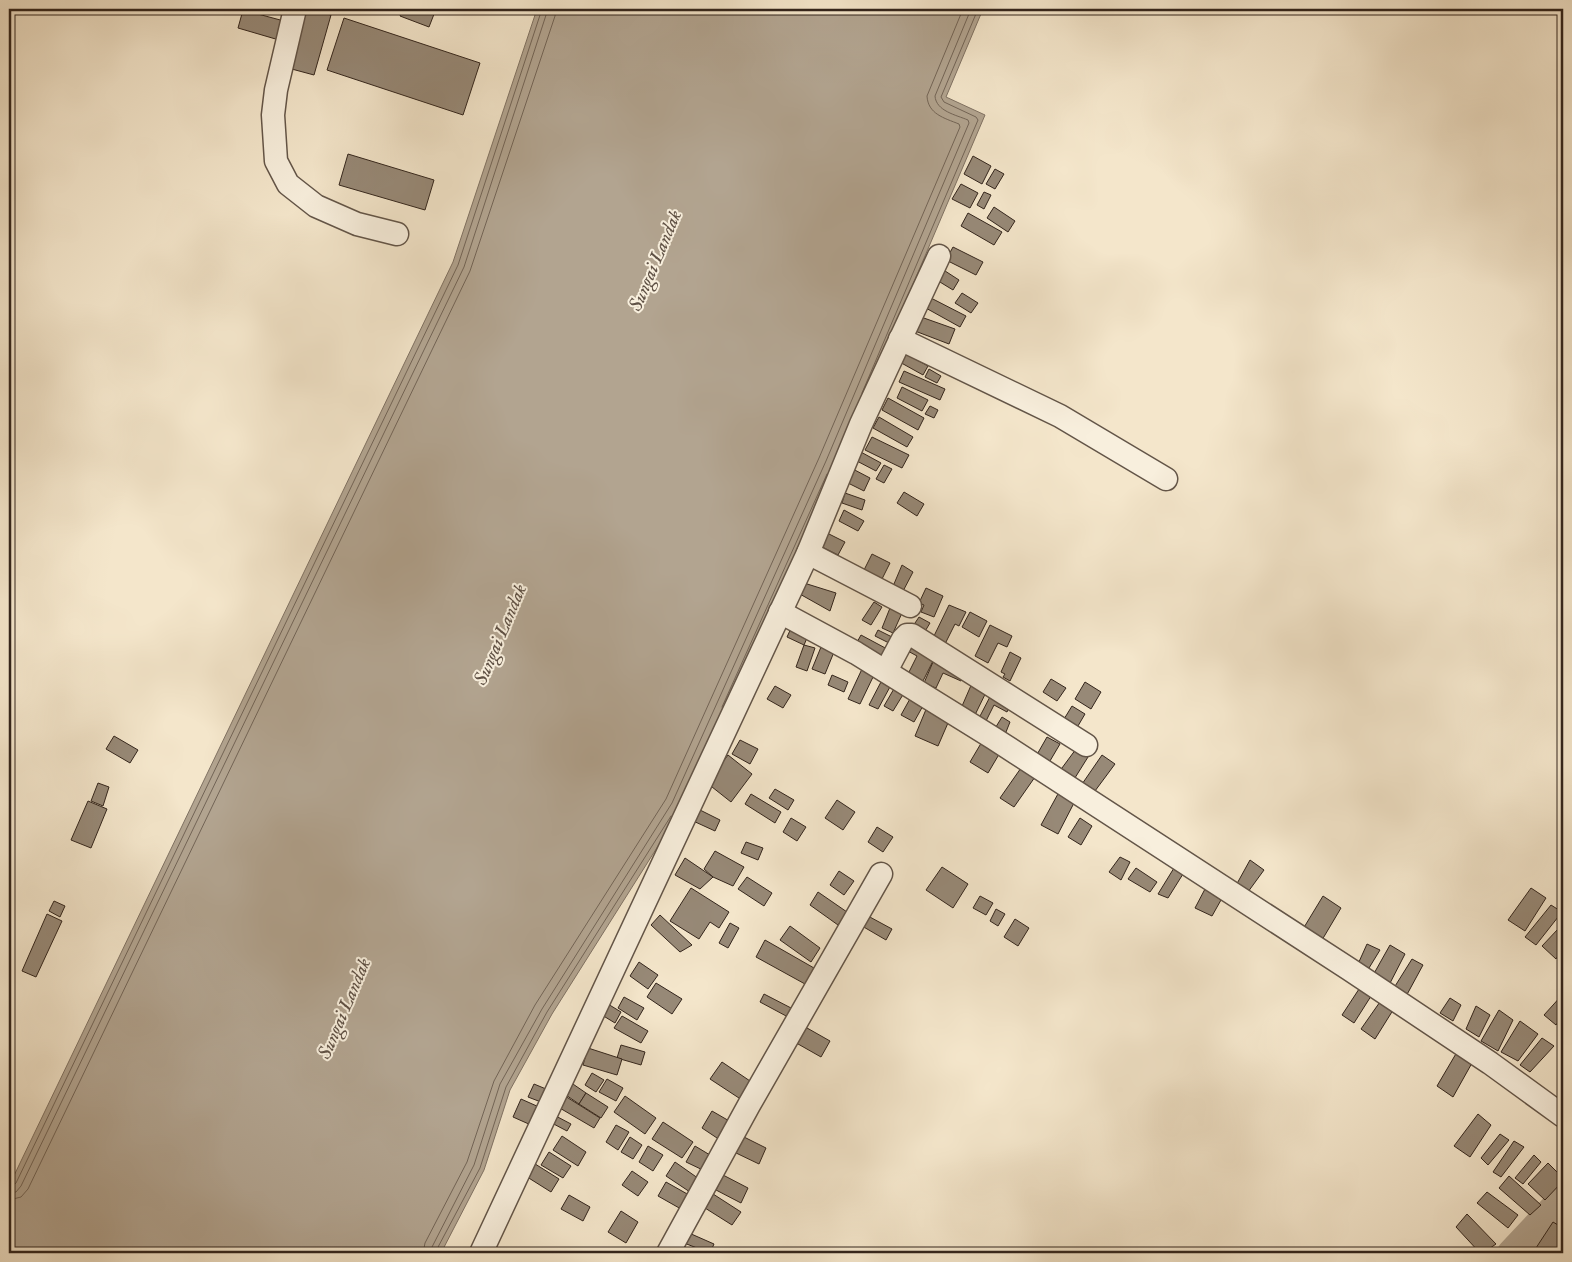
<svg xmlns="http://www.w3.org/2000/svg" width="1572" height="1262" viewBox="0 0 1572 1262" font-family="'IM FELL English',serif">
	<style>
		.water { fill: #b2a490; stroke: #7f7162 }
		.lines { fill: none; stroke-linecap: round; stroke-linejoin: round }
		.shore { stroke: #726456; stroke-width: 1 }
		.river { stroke: #b2a490; stroke-width: 28 }
		.building { fill: #978977; stroke: #33251c }
		.minor-casing { stroke: #635548; stroke-width: 25 }
		.minor { stroke: #f8efdd; stroke-width: 22 }
		.labels { text-anchor: middle; dominant-baseline: central; stroke-width: 4; stroke-linejoin: round; paint-order: stroke }
		.water-label { font-size: 19px; font-style: italic; fill: #5f5145; stroke: #f8efdd }
	</style>
	<rect width="100%" height="100%" fill="#f4e6cb"/>
	<filter id="stains"><feTurbulence type="fractalNoise" baseFrequency=".004" numOctaves="4"/><feColorMatrix values="0 0 0 0 .2 0 0 0 0 .09 0 0 0 0 .02 0 0 0 .5 -.17"/></filter>
	<radialGradient id="worn" r=".72"><stop offset=".6" stop-color="#630" stop-opacity="0"/><stop offset="1" stop-color="#630" stop-opacity=".3"/></radialGradient>
	<!-- water -->
	<polygon class="water" points="537,9 983,9 946,97 985,115 836,465 682,808 552,1014 510,1090 484,1170 441,1253 9,1253 9,1186 453,262"/>
	<g class="lines">
		<!-- shore -->
		<g class="shore">
			<polyline points="862,393 978,120 976,117 944,102 941,97 978,9"/>
			<polyline points="722,707 827,474"/>
			<polyline points="9,1187 13,1186 16,1183 458,265 542,9"/>
			<polyline points="9,1193 16,1192 21,1186 464,267 548,9"/>
			<polyline points="9,1200 21,1197 28,1189 470,271 555,16 556,9"/>
			<path d="M423 1253 425 1243 467 1162 494 1081 535 1005 666 799 819 458 960 127 959 124C944 118 928 114 927 96L963 9"/>
			<path d="M430 1253 432 1247 474 1165 500 1084 542 1009 672 803 826 461 969 123 968 120C956 115 936 111 935 96L971 9"/>
			<polyline points="437,1253 437,1249 480,1168 506,1087 547,1012 671,816"/>
		</g>
		<!-- river -->
		<polyline class="river" points="1511,1253 1563,1198"/>
	</g>
	<!-- building -->
	<g class="building">
		<polygon points="305,9 331,15 314,75 288,68"/>
		<polygon points="403,9 436,9 429,27 400,16"/>
		<polygon points="243,10 284,21 279,40 238,28"/>
		<polygon points="344,18 480,63 463,115 327,70"/>
		<polygon points="348,154 434,180 425,210 339,185"/>
		<polygon points="973,156 991,166 982,184 964,174"/>
		<polygon points="995,169 1004,174 995,189 986,184"/>
		<polygon points="961,184 978,193 970,208 952,199"/>
		<polygon points="984,192 991,195 984,209 977,205"/>
		<polygon points="994,207 1015,221 1008,232 987,218"/>
		<polygon points="968,213 1002,232 994,245 961,226"/>
		<polygon points="953,247 983,262 976,275 946,260"/>
		<polygon points="942,269 959,280 953,290 935,279"/>
		<polygon points="962,293 978,303 971,313 955,303"/>
		<polygon points="929,297 966,316 960,327 924,307"/>
		<polygon points="921,317 955,329 949,344 915,331"/>
		<polygon points="901,351 928,366 923,375 896,360"/>
		<polygon points="929,369 941,376 937,383 925,377"/>
		<polygon points="904,371 945,389 940,400 899,382"/>
		<polygon points="902,387 928,400 922,411 897,398"/>
		<polygon points="888,398 924,418 918,430 882,410"/>
		<polygon points="930,406 938,410 934,418 925,414"/>
		<polygon points="879,417 913,437 907,447 873,428"/>
		<polygon points="872,437 909,455 902,468 865,450"/>
		<polygon points="859,451 881,463 876,471 855,460"/>
		<polygon points="884,465 892,469 884,483 876,479"/>
		<polygon points="849,467 870,478 864,491 842,480"/>
		<polygon points="904,492 924,504 917,516 897,503"/>
		<polygon points="845,493 865,500 862,510 842,503"/>
		<polygon points="844,510 864,521 858,531 839,521"/>
		<polygon points="825,532 845,542 838,555 818,545"/>
		<polygon points="872,554 890,563 880,583 862,574"/>
		<polygon points="902,565 913,572 901,595 891,591"/>
		<polygon points="804,583 836,593 830,611 798,593"/>
		<polygon points="926,588 943,596 934,617 921,612 924,605 919,603"/>
		<polygon points="874,602 882,607 871,625 862,620"/>
		<polygon points="949,605 966,612 959,626 955,624 945,644 933,638"/>
		<polygon points="890,608 902,613 893,633 882,628"/>
		<polygon points="970,612 987,621 979,637 962,627"/>
		<polygon points="919,617 930,623 924,633 913,626"/>
		<polygon points="793,624 810,631 804,645 787,637"/>
		<polygon points="990,625 1012,636 1007,647 998,643 988,663 975,656"/>
		<polygon points="878,630 894,638 891,644 875,636"/>
		<polygon points="861,635 889,650 884,659 856,644"/>
		<polygon points="914,636 939,649 922,683 907,676 917,656 906,650"/>
		<polygon points="804,645 815,648 807,671 796,667"/>
		<polygon points="821,647 834,652 825,674 812,669"/>
		<polygon points="1010,652 1021,658 1010,681 1003,677 1005,674 1001,672"/>
		<polygon points="936,655 967,668 961,681 943,673 936,688 924,683"/>
		<polygon points="862,669 874,675 860,704 848,699"/>
		<polygon points="976,674 992,680 973,719 959,713"/>
		<polygon points="832,675 848,682 844,692 828,685"/>
		<polygon points="1051,679 1066,688 1057,701 1043,692"/>
		<polygon points="882,680 891,685 878,709 869,705"/>
		<polygon points="1085,682 1101,692 1091,709 1075,699"/>
		<polygon points="775,686 791,695 783,708 767,699"/>
		<polygon points="895,687 904,693 893,711 884,706"/>
		<polygon points="993,691 1012,701 1007,712 994,705 986,721 979,718"/>
		<polygon points="911,697 924,704 914,722 901,715"/>
		<polygon points="1072,706 1085,714 1075,731 1061,724"/>
		<polygon points="927,707 951,716 938,746 915,736"/>
		<polygon points="1002,717 1010,722 1004,737 994,730"/>
		<polygon points="114,736 138,750 130,763 106,749"/>
		<polygon points="1047,737 1060,744 1047,766 1035,758"/>
		<polygon points="740,740 758,749 750,764 732,754"/>
		<polygon points="983,740 1001,751 988,773 970,762"/>
		<polygon points="1076,749 1088,757 1073,781 1059,772"/>
		<polygon points="728,755 752,774 731,802 707,783"/>
		<polygon points="1102,755 1115,764 1092,795 1080,787"/>
		<polygon points="1021,768 1035,777 1014,807 1000,798"/>
		<polygon points="98,783 109,787 103,806 91,801"/>
		<polygon points="775,789 794,800 788,810 769,798"/>
		<polygon points="1059,792 1075,801 1058,834 1041,825"/>
		<polygon points="751,794 781,812 775,823 745,804"/>
		<polygon points="837,800 855,812 843,830 825,818"/>
		<polygon points="88,801 107,809 91,848 71,840"/>
		<polygon points="696,808 720,820 715,831 691,820"/>
		<polygon points="791,818 806,827 797,841 783,832"/>
		<polygon points="1080,818 1092,826 1081,845 1068,837"/>
		<polygon points="877,827 893,837 883,852 868,842"/>
		<polygon points="746,842 763,848 758,860 741,853"/>
		<polygon points="715,851 744,867 733,886 713,877 704,869"/>
		<polygon points="1120,857 1130,862 1121,880 1109,872"/>
		<polygon points="685,858 713,877 700,889 675,875"/>
		<polygon points="1250,860 1264,870 1245,896 1234,889"/>
		<polygon points="942,867 968,884 953,908 926,890"/>
		<polygon points="1136,868 1157,882 1150,892 1128,879"/>
		<polygon points="1174,868 1183,874 1168,898 1158,894"/>
		<polygon points="839,871 854,881 844,895 830,885"/>
		<polygon points="747,877 772,893 764,906 738,889"/>
		<polygon points="691,888 729,912 719,928 710,922 699,939 670,921"/>
		<polygon points="1531,888 1546,898 1525,931 1508,920"/>
		<polygon points="1205,889 1221,900 1212,916 1195,908"/>
		<polygon points="818,892 847,912 838,925 810,905"/>
		<polygon points="980,896 993,903 986,915 973,908"/>
		<polygon points="1323,896 1341,908 1322,940 1303,929"/>
		<polygon points="54,901 65,906 60,917 49,911"/>
		<polygon points="1551,905 1562,912 1536,945 1525,937"/>
		<polygon points="996,909 1005,914 998,926 990,921"/>
		<polygon points="47,914 62,921 36,977 22,971"/>
		<polygon points="660,915 692,945 680,952 651,925"/>
		<polygon points="868,916 892,929 886,940 862,926"/>
		<polygon points="1015,919 1029,928 1018,946 1004,937"/>
		<polygon points="730,923 739,928 728,948 719,943"/>
		<polygon points="790,926 820,948 811,962 780,940"/>
		<polygon points="1558,929 1563,933 1563,947 1556,959 1542,946"/>
		<polygon points="765,940 814,968 805,984 756,957"/>
		<polygon points="1367,944 1380,950 1369,968 1358,964"/>
		<polygon points="1390,945 1405,954 1388,987 1372,977"/>
		<polygon points="1412,959 1423,965 1404,1000 1392,991"/>
		<polygon points="639,962 658,975 648,989 630,976"/>
		<polygon points="656,983 682,999 672,1014 647,997"/>
		<polygon points="1361,986 1373,993 1354,1023 1342,1015"/>
		<polygon points="764,994 793,1009 788,1017 760,1002"/>
		<polygon points="1563,994 1563,1015 1556,1025 1544,1015"/>
		<polygon points="624,997 644,1008 637,1020 618,1008"/>
		<polygon points="1450,998 1461,1005 1453,1021 1440,1013"/>
		<polygon points="1382,999 1395,1007 1375,1039 1361,1029"/>
		<polygon points="603,1001 621,1012 615,1023 597,1012"/>
		<polygon points="1476,1006 1490,1015 1479,1037 1466,1029"/>
		<polygon points="1499,1010 1513,1020 1498,1051 1481,1041"/>
		<polygon points="622,1016 648,1031 641,1043 614,1028"/>
		<polygon points="1520,1021 1538,1034 1518,1061 1501,1052"/>
		<polygon points="800,1024 830,1041 821,1057 791,1040"/>
		<polygon points="1542,1038 1554,1046 1530,1072 1520,1065"/>
		<polygon points="621,1045 645,1052 641,1065 617,1058"/>
		<polygon points="588,1048 622,1059 617,1075 583,1065"/>
		<polygon points="1457,1052 1472,1063 1453,1097 1437,1086"/>
		<polygon points="722,1062 753,1083 742,1100 710,1079"/>
		<polygon points="592,1073 604,1080 596,1092 585,1085"/>
		<polygon points="607,1079 623,1088 616,1101 599,1092"/>
		<polygon points="570,1082 586,1093 579,1104 563,1093"/>
		<polygon points="534,1084 546,1089 541,1102 528,1097"/>
		<polygon points="586,1093 608,1107 601,1118 579,1104"/>
		<polygon points="565,1096 600,1118 594,1128 558,1107"/>
		<polygon points="625,1096 656,1118 645,1134 614,1112"/>
		<polygon points="521,1099 539,1107 531,1125 513,1117"/>
		<polygon points="712,1111 731,1122 720,1140 702,1128"/>
		<polygon points="552,1114 571,1124 567,1131 548,1121"/>
		<polygon points="1478,1114 1491,1125 1470,1157 1454,1146"/>
		<polygon points="663,1122 693,1142 682,1158 652,1139"/>
		<polygon points="616,1125 629,1132 618,1150 606,1142"/>
		<polygon points="1500,1134 1509,1140 1488,1165 1481,1158"/>
		<polygon points="562,1136 586,1152 578,1166 553,1150"/>
		<polygon points="742,1136 766,1148 759,1164 734,1152"/>
		<polygon points="630,1137 642,1145 633,1159 621,1152"/>
		<polygon points="1514,1141 1524,1147 1501,1177 1493,1172"/>
		<polygon points="648,1146 663,1155 653,1171 639,1162"/>
		<polygon points="695,1146 710,1155 707,1172 686,1162"/>
		<polygon points="549,1152 571,1166 563,1178 541,1165"/>
		<polygon points="1534,1155 1541,1162 1523,1184 1515,1178"/>
		<polygon points="532,1162 559,1179 551,1192 524,1175"/>
		<polygon points="675,1162 702,1181 693,1194 666,1176"/>
		<polygon points="1548,1163 1563,1178 1563,1181 1545,1200 1528,1184"/>
		<polygon points="632,1171 648,1182 638,1196 622,1185"/>
		<polygon points="723,1175 748,1188 741,1203 716,1190"/>
		<polygon points="1509,1176 1541,1205 1530,1215 1499,1188"/>
		<polygon points="666,1182 689,1195 681,1209 658,1196"/>
		<polygon points="710,1192 741,1212 732,1225 705,1208"/>
		<polygon points="1487,1192 1518,1215 1508,1228 1477,1203"/>
		<polygon points="569,1195 590,1207 583,1221 561,1209"/>
		<polygon points="621,1211 638,1222 626,1243 608,1232"/>
		<polygon points="1467,1214 1496,1244 1483,1253 1480,1253 1456,1227"/>
		<polygon points="1553,1222 1563,1228 1563,1239 1554,1253 1537,1253 1534,1251"/>
		<polygon points="689,1233 714,1244 710,1253 684,1243"/>
	</g>
	<g class="lines">
		<defs>
			<g id="minor">
				<polyline points="295,9 276,90 273,115 276,161 288,184 316,206 357,224 397,234"/>
				<polyline points="900,339 1060,416 1166,479"/>
				<polyline points="808,553 910,606"/>
				<polyline points="780,612 856,653 993,738 1349,969 1490,1063 1563,1116"/>
				<polyline points="886,671 903,639 907,635 912,635 1086,745"/>
				<polyline points="481,1253 808,553 861,424 939,256"/>
				<polyline points="668,1253 749,1105 881,874"/>
			</g>
		</defs>
		<!-- minor casing -->
		<use href="#minor" class="minor-casing"/>
		<!-- minor -->
		<use href="#minor" class="minor"/>
	</g>
	<g class="labels">
		<!-- water labels -->
		<g class="water-label">
			<text transform="translate(656 261) rotate(-67)">Sungai Landak</text>
			<text transform="translate(501 635) rotate(-67)">Sungai Landak</text>
			<text transform="translate(345 1009) rotate(-67)">Sungai Landak</text>
		</g>
	</g>
	<!-- margin -->
	<rect width="1572" height="1262" fill="none" stroke="#f4e6cb" stroke-width="30"/>
	<rect x="10" y="10" width="1552" height="1242" fill="none" stroke="#33251c" stroke-width="2.5"/>
	<rect x="15" y="15" width="1542" height="1232" fill="none" stroke="#33251c"/>
	<rect width="100%" height="100%" filter="url(#stains)"/>
	<rect width="100%" height="100%" fill="url(#worn)"/>
</svg>
